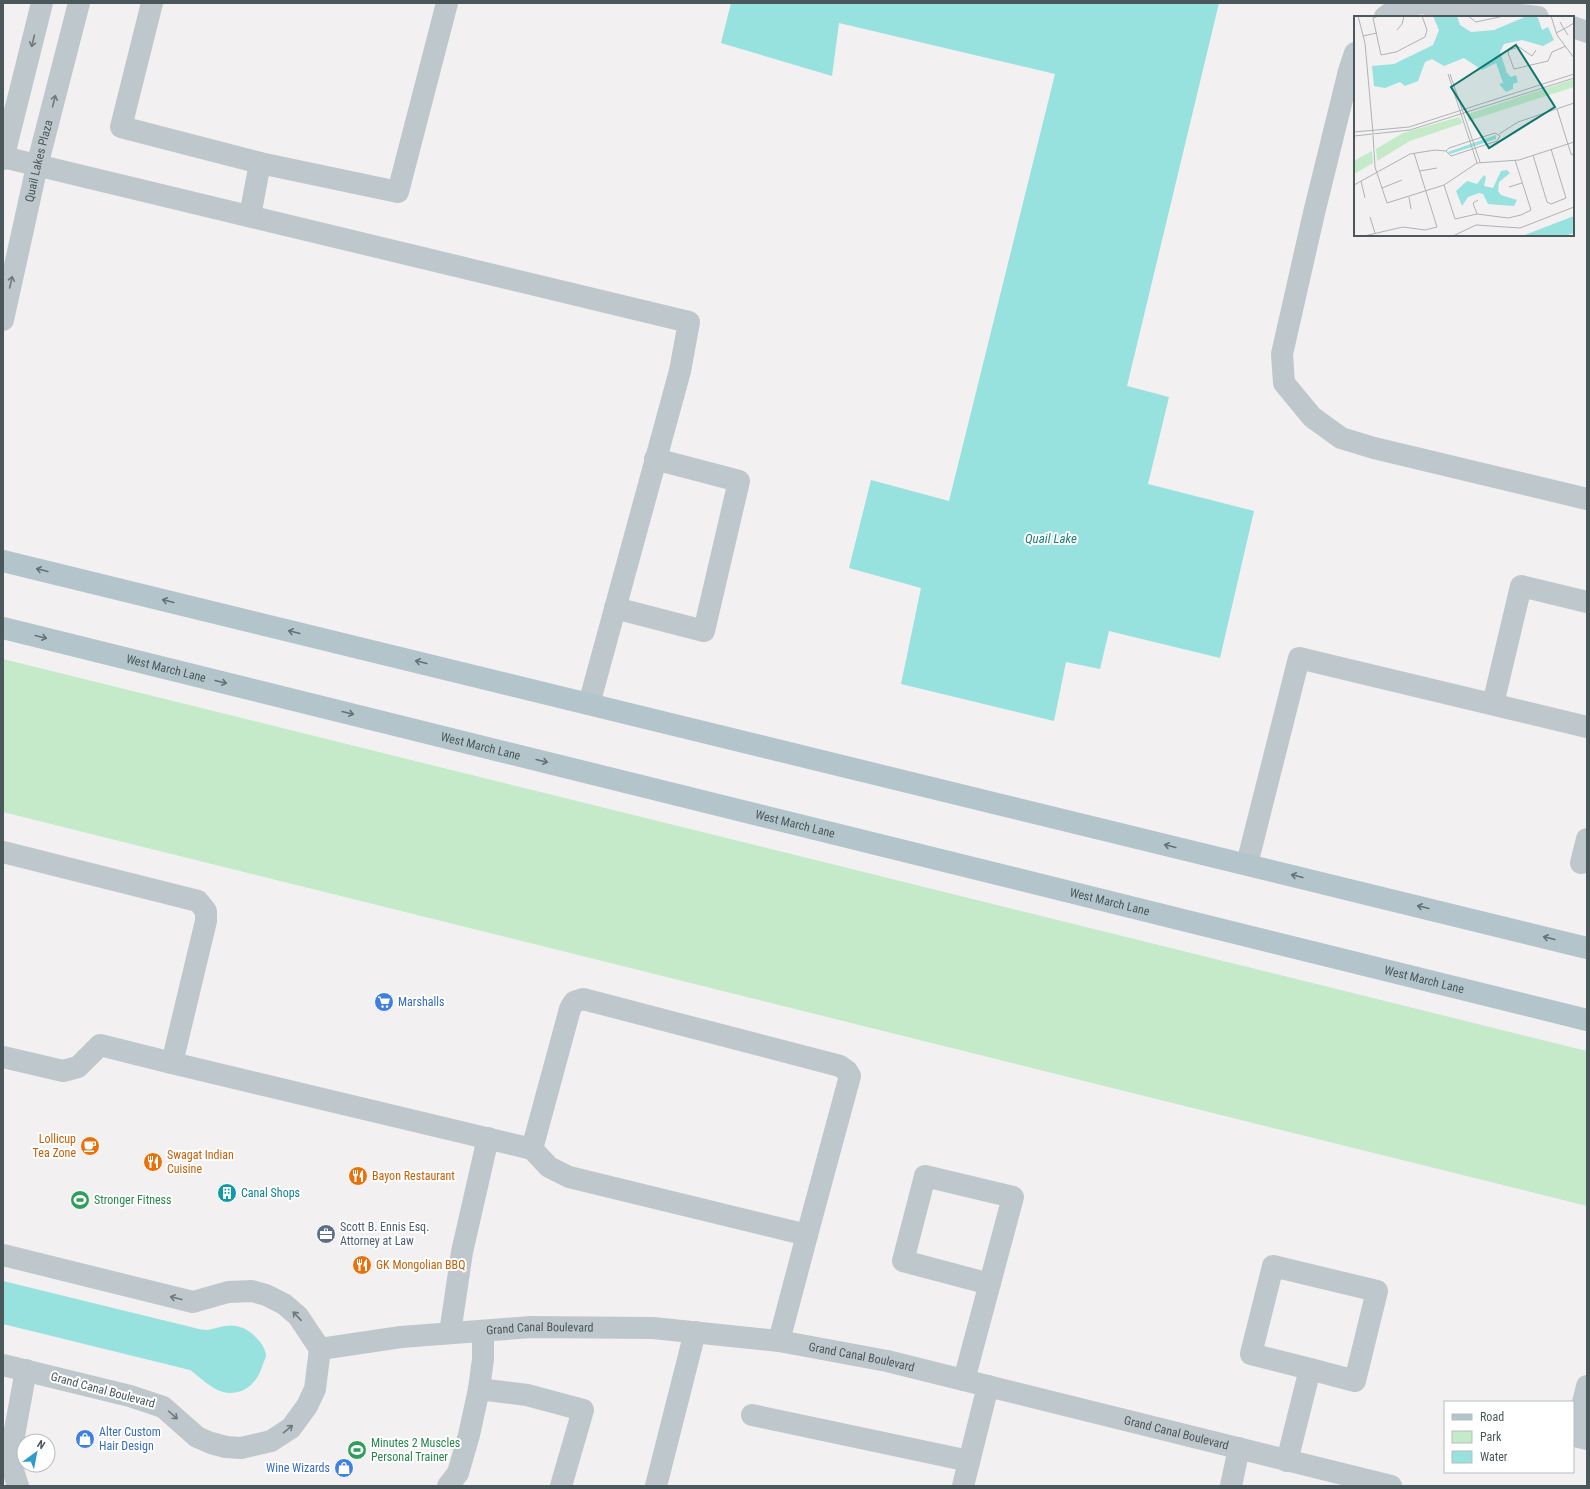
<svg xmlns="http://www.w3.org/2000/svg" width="1590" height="1489" viewBox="0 0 1590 1489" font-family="'Roboto Condensed',sans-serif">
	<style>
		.green { fill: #c4eaca }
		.water { fill: #97e1df }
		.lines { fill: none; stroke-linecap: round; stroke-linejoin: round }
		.minor { stroke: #bec7cb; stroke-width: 22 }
		.major { stroke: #b3c5cb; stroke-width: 22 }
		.oneway { stroke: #6d797d }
		.oneway2 { stroke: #647277 }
		.labels { text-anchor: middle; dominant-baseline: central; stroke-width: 4; stroke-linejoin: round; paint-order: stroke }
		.street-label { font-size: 12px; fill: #4a575b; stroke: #fff }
		.shop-label { font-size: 12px; fill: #366cbe; stroke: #fff; text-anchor: start }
		.food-label { font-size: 12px; fill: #c56008; stroke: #fff; text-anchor: start }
		.culture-label { font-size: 12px; fill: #0d838f; stroke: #fff; text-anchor: start }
		.leisure-label { font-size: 12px; fill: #27864d; stroke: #fff; text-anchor: start }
		.service-label { font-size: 12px; fill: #4e5e75; stroke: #fff; text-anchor: start }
		.water-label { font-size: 13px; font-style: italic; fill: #1b7f7b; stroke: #fff }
		.inset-road { fill: none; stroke: #afb3b5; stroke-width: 1 }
		.view { fill: #0f766e; fill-opacity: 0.15; stroke: #0f766e; stroke-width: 2 }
		.inset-edge { fill: none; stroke: #4a575b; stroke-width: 2 }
	</style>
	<rect width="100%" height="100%" fill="#f2f0f1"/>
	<!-- green -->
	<polygon class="green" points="3,659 1587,1051 1587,1206 3,812"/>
	<!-- water -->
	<g class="water">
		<polygon points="731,3 1219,3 1127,386 1169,397 1148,484 1254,511 1220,658 1109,631 1100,669 1066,662 1054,721 901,684 921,588 849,568 871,480 949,501 1055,74 839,23 832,76 721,43"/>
		<path d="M3 1281 195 1328C199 1329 203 1330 207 1330 220 1328 229 1322 243 1328 252 1332 265 1344 266 1355 266 1358 264 1361 263 1364 258 1382 244 1397 223 1392 211 1389 200 1377 190 1370L3 1324Z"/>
	</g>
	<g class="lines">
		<!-- minor -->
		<g class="minor">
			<polyline points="152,3 121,127 260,163 250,216"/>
			<polyline points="1419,3 1538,17"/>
			<polyline points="1385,17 1392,12 1419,3"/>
			<polyline points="1573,27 1587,32"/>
			<polyline points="1355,53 1349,71 1314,213 1282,354 1284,383 1312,417 1341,438 1374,448 1587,499"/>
			<polyline points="3,157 689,322 680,371 589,704"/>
			<polyline points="3,159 42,3"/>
			<polyline points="260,163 398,192 447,3"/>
			<path id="s1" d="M3 320 37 166 79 3"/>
			<polyline points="615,608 704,631 739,481 655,459"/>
			<polyline points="1493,704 1521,586 1587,602"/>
			<polyline points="3,852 198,901 206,911 206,921 172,1063 532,1149 549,1167 569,1177 807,1235 779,1341"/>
			<polyline points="1581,863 1587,839"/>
			<polyline points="1247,864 1299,658 1587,727"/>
			<polyline points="3,1057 63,1071 78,1067 100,1045 172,1063"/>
			<polyline points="532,1149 570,1009 574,1002 583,999 840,1066 847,1071 850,1076 807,1235"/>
			<polyline points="3,1255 193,1302 228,1292 252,1291 266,1295 284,1304 298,1316 320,1349 315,1389 307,1406 291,1428 271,1441 241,1448 226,1447 211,1443 197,1437 163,1407 130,1396 3,1365"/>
			<polyline points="450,1333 462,1252 488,1138"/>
			<path id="s2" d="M320 1349 401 1337 531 1327 653 1328 779 1341 887 1361 1391 1486"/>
			<polyline points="964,1380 1013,1197 925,1176 903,1261 990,1284"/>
			<polyline points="1587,1386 1575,1436 1587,1439"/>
			<polyline points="479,1389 527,1395 583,1410 561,1486"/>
			<polyline points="752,1415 969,1461"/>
			<polyline points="1287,1461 1310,1369 1355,1381 1377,1291 1273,1266 1251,1354 1310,1369"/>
			<polyline points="18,1486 11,1464 13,1441 26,1370"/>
			<polyline points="448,1486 458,1473 469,1435 479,1389 483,1359 483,1331"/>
			<polyline points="656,1486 695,1332"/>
			<polyline points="963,1486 988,1386"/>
			<polyline points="1231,1486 1239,1448"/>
		</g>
		<!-- major -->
		<g class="major">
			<polyline points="3,561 1587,948"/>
			<path id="s3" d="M3 628 1587 1020"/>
		</g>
	</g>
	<!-- one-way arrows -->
	<defs><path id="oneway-shaft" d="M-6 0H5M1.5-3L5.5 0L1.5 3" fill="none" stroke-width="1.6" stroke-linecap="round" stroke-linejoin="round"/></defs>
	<g class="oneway">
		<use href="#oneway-shaft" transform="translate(33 41) rotate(104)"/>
		<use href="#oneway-shaft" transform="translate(54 101) rotate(-76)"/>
		<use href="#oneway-shaft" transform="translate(11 282) rotate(-77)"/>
		<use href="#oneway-shaft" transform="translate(176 1298) rotate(-166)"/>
		<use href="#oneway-shaft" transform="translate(297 1316) rotate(-133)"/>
		<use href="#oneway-shaft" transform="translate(173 1415) rotate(42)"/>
		<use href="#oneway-shaft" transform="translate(288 1429) rotate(-39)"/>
	</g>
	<g class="oneway2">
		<use href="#oneway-shaft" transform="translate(42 570) rotate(-166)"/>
		<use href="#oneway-shaft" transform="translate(168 601) rotate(-166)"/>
		<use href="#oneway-shaft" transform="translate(294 632) rotate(-166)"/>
		<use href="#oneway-shaft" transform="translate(41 637) rotate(14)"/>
		<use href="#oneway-shaft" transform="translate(421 662) rotate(-166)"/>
		<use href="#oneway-shaft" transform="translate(221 682) rotate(14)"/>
		<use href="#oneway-shaft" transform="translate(348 713) rotate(14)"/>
		<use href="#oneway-shaft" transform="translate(542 761) rotate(14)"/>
		<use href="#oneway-shaft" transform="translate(1170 846) rotate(-166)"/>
		<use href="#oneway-shaft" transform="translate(1297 876) rotate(-166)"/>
		<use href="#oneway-shaft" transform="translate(1423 907) rotate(-166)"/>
		<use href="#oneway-shaft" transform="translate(1549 938) rotate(-166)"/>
	</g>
	<!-- icons -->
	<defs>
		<symbol id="supermarket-disc" viewBox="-11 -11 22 22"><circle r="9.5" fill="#3f7fe0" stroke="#fff"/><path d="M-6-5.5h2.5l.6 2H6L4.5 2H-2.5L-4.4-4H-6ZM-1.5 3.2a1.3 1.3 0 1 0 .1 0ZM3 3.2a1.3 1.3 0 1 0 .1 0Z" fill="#fff"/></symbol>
		<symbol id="cafe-disc" viewBox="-11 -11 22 22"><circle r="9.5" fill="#e8710a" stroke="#fff"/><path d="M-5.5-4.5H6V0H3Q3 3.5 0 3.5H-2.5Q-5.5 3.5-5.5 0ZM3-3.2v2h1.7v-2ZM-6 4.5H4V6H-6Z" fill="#fff"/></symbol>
		<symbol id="restaurant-disc" viewBox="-11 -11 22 22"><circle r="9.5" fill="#e8710a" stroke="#fff"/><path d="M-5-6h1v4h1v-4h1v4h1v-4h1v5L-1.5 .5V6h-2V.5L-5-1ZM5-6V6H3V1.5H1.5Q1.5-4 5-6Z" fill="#fff"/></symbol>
		<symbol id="building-disc" viewBox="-11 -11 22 22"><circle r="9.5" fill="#0f9aa8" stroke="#fff"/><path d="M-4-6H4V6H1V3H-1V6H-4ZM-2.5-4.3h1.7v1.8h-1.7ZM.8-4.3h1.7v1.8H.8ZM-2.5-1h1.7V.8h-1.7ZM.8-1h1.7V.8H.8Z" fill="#fff"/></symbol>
		<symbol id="stadium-disc" viewBox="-11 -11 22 22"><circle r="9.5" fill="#2e9e5b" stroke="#fff"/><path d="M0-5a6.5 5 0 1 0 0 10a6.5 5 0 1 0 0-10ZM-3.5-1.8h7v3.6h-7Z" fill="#fff"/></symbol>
		<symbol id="office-disc" viewBox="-11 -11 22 22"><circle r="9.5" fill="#5c6f8a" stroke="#fff"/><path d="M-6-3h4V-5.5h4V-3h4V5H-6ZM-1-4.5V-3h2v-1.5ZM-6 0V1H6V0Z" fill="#fff"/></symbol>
		<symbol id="shop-disc" viewBox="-11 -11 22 22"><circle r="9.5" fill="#3f7fe0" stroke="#fff"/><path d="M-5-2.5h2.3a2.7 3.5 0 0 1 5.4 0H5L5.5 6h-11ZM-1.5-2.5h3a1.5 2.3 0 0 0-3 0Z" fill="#fff"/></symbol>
	</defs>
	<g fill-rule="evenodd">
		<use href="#supermarket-disc" x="373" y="991" width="22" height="22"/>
		<use href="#cafe-disc" x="79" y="1135" width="22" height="22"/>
		<use href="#restaurant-disc" x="142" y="1151" width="22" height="22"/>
		<use href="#restaurant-disc" x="347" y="1165" width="22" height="22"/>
		<use href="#building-disc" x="216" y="1182" width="22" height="22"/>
		<use href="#stadium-disc" x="69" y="1189" width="22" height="22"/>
		<use href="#office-disc" x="315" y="1223" width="22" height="22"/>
		<use href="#restaurant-disc" x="351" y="1254" width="22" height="22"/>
		<use href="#shop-disc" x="74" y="1428" width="22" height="22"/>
		<use href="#stadium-disc" x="346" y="1439" width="22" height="22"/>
		<use href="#shop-disc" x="333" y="1457" width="22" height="22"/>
	</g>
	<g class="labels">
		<!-- street labels -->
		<g class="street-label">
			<text stroke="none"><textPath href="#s1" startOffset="163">Quail Lakes Plaza</textPath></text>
			<text stroke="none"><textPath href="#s3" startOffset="168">West March Lane</textPath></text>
			<text stroke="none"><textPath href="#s3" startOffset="492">West March Lane</textPath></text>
			<text stroke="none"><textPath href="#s3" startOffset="816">West March Lane</textPath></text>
			<text stroke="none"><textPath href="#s3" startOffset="1140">West March Lane</textPath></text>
			<text stroke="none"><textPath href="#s3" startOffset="1464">West March Lane</textPath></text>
			<text stroke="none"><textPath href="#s2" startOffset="221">Grand Canal Boulevard</textPath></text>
			<text stroke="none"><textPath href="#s2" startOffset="545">Grand Canal Boulevard</textPath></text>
			<text transform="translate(103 1390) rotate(15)">Grand Canal Boulevard</text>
			<text stroke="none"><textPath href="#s2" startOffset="869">Grand Canal Boulevard</textPath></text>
		</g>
		<!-- shop labels -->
		<g class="shop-label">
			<text x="398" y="1002">Marshalls</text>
			<text x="99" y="1432">Alter Custom<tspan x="99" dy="14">Hair Design</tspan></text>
			<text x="330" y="1468" text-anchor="end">Wine Wizards</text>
		</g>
		<!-- food labels -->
		<g class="food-label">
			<text x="76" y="1139" text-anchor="end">Lollicup<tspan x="76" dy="14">Tea Zone</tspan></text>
			<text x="167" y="1155">Swagat Indian<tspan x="167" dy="14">Cuisine</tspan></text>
			<text x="372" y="1176">Bayon Restaurant</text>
			<text x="376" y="1265">GK Mongolian BBQ</text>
		</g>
		<!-- culture labels -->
		<g class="culture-label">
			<text x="241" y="1193">Canal Shops</text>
		</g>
		<!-- leisure labels -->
		<g class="leisure-label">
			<text x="94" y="1200">Stronger Fitness</text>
			<text x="371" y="1443">Minutes 2 Muscles<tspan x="371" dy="14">Personal Trainer</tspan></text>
		</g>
		<!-- service labels -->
		<g class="service-label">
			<text x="340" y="1227">Scott B. Ennis Esq.<tspan x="340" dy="14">Attorney at Law</tspan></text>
		</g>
		<!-- water labels -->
		<g class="water-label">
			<text x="1051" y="538">Quail Lake</text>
		</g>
	</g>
	<!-- overview -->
	<g transform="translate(1354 16)">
		<rect width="220" height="220" fill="#f2f0f1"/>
		<path d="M220 63V71L114 105V98ZM105 101 109 107 56 125 23 145 22 133 49 117ZM18 135 19 147 0 158V145Z" fill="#c4eaca"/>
		<path d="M79 0H103L106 9 117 16 140 14 173 0H180L184 2 188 14 194 11 200 24 189 30 168 24 150 28 146 36 153 57 157 61 162 59 164 66 159 68V73L152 76 145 68 149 67 142 47 128 54 110 42 90 50 78 43 71 46 64 65 51 70 46 66 31 72 20 70 18 50 40 48 79 29 85 14ZM142 119V123L96 138 94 136ZM153 154 156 157 145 166 144 175 147 179 163 184 160 190 134 188 129 178 125 177 114 181 108 190 102 175 113 165 123 168 130 159 132 161 130 170 139 172 147 155ZM220 200V217L210 220H168Z" fill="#97e1df"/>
		<path class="inset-road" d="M4 0 11 27 19 117M25 0 19 2 27 39 42 36 71 21 73 14 68 0M114 0 122 6 150 0M197 0 203 19 220 42M206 6 210 13 220 7M43 14 48 8 50 0M202 17 210 13 214 19M9 20 23 17M182 34 178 40 165 31 155 34 154 37 160 53 194 45 198 36 212 30M94 58 123 147M96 58 126 146M203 93 217 138 220 139M0 116 55 111 220 58M145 118 164 106 220 87M19 119 21 151 33 187 90 169 123 147 165 144 220 126M0 120 56 114 220 62M179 139 193 186 197 188 212 182 197 133M66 155 83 152M7 165 11 182M0 169 56 138 81 134 92 135 97 140 143 125 146 120 141 117 95 132 92 135M90 169 101 203 123 198 154 202 167 199 177 194 161 144M155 171 168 167M28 172 48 164M55 181 57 193M123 198 119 187 124 184M16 201 21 217M10 220 49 211 71 214 83 211 60 137M99 220 122 209 166 212 220 191"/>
		<path class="view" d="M162 29 201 91 135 132 97 71Z"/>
		<rect width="220" height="220" class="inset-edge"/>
	</g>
	<!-- border -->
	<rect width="1590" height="1489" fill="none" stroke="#4a575b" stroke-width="8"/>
	<!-- legend -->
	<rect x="1444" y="1401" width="130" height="72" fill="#ffffff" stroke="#b7bcbd"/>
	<rect x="1452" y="1414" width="20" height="6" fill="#b3c5cb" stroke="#b7bcbd"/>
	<text x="1480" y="1421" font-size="12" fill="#4a575b">Road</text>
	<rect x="1452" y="1431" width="20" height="12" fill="#c4eaca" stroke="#b7bcbd"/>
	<text x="1480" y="1441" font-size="12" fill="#4a575b">Park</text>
	<rect x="1452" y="1451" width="20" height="12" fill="#97e1df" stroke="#b7bcbd"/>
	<text x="1480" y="1461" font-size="12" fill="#4a575b">Water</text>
	<!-- north arrow -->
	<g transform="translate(36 1453) rotate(32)"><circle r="19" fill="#ffffff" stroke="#b7bcbd"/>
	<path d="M0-3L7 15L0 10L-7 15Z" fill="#309acc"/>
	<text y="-6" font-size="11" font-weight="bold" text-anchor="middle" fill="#4a575b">N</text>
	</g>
</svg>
